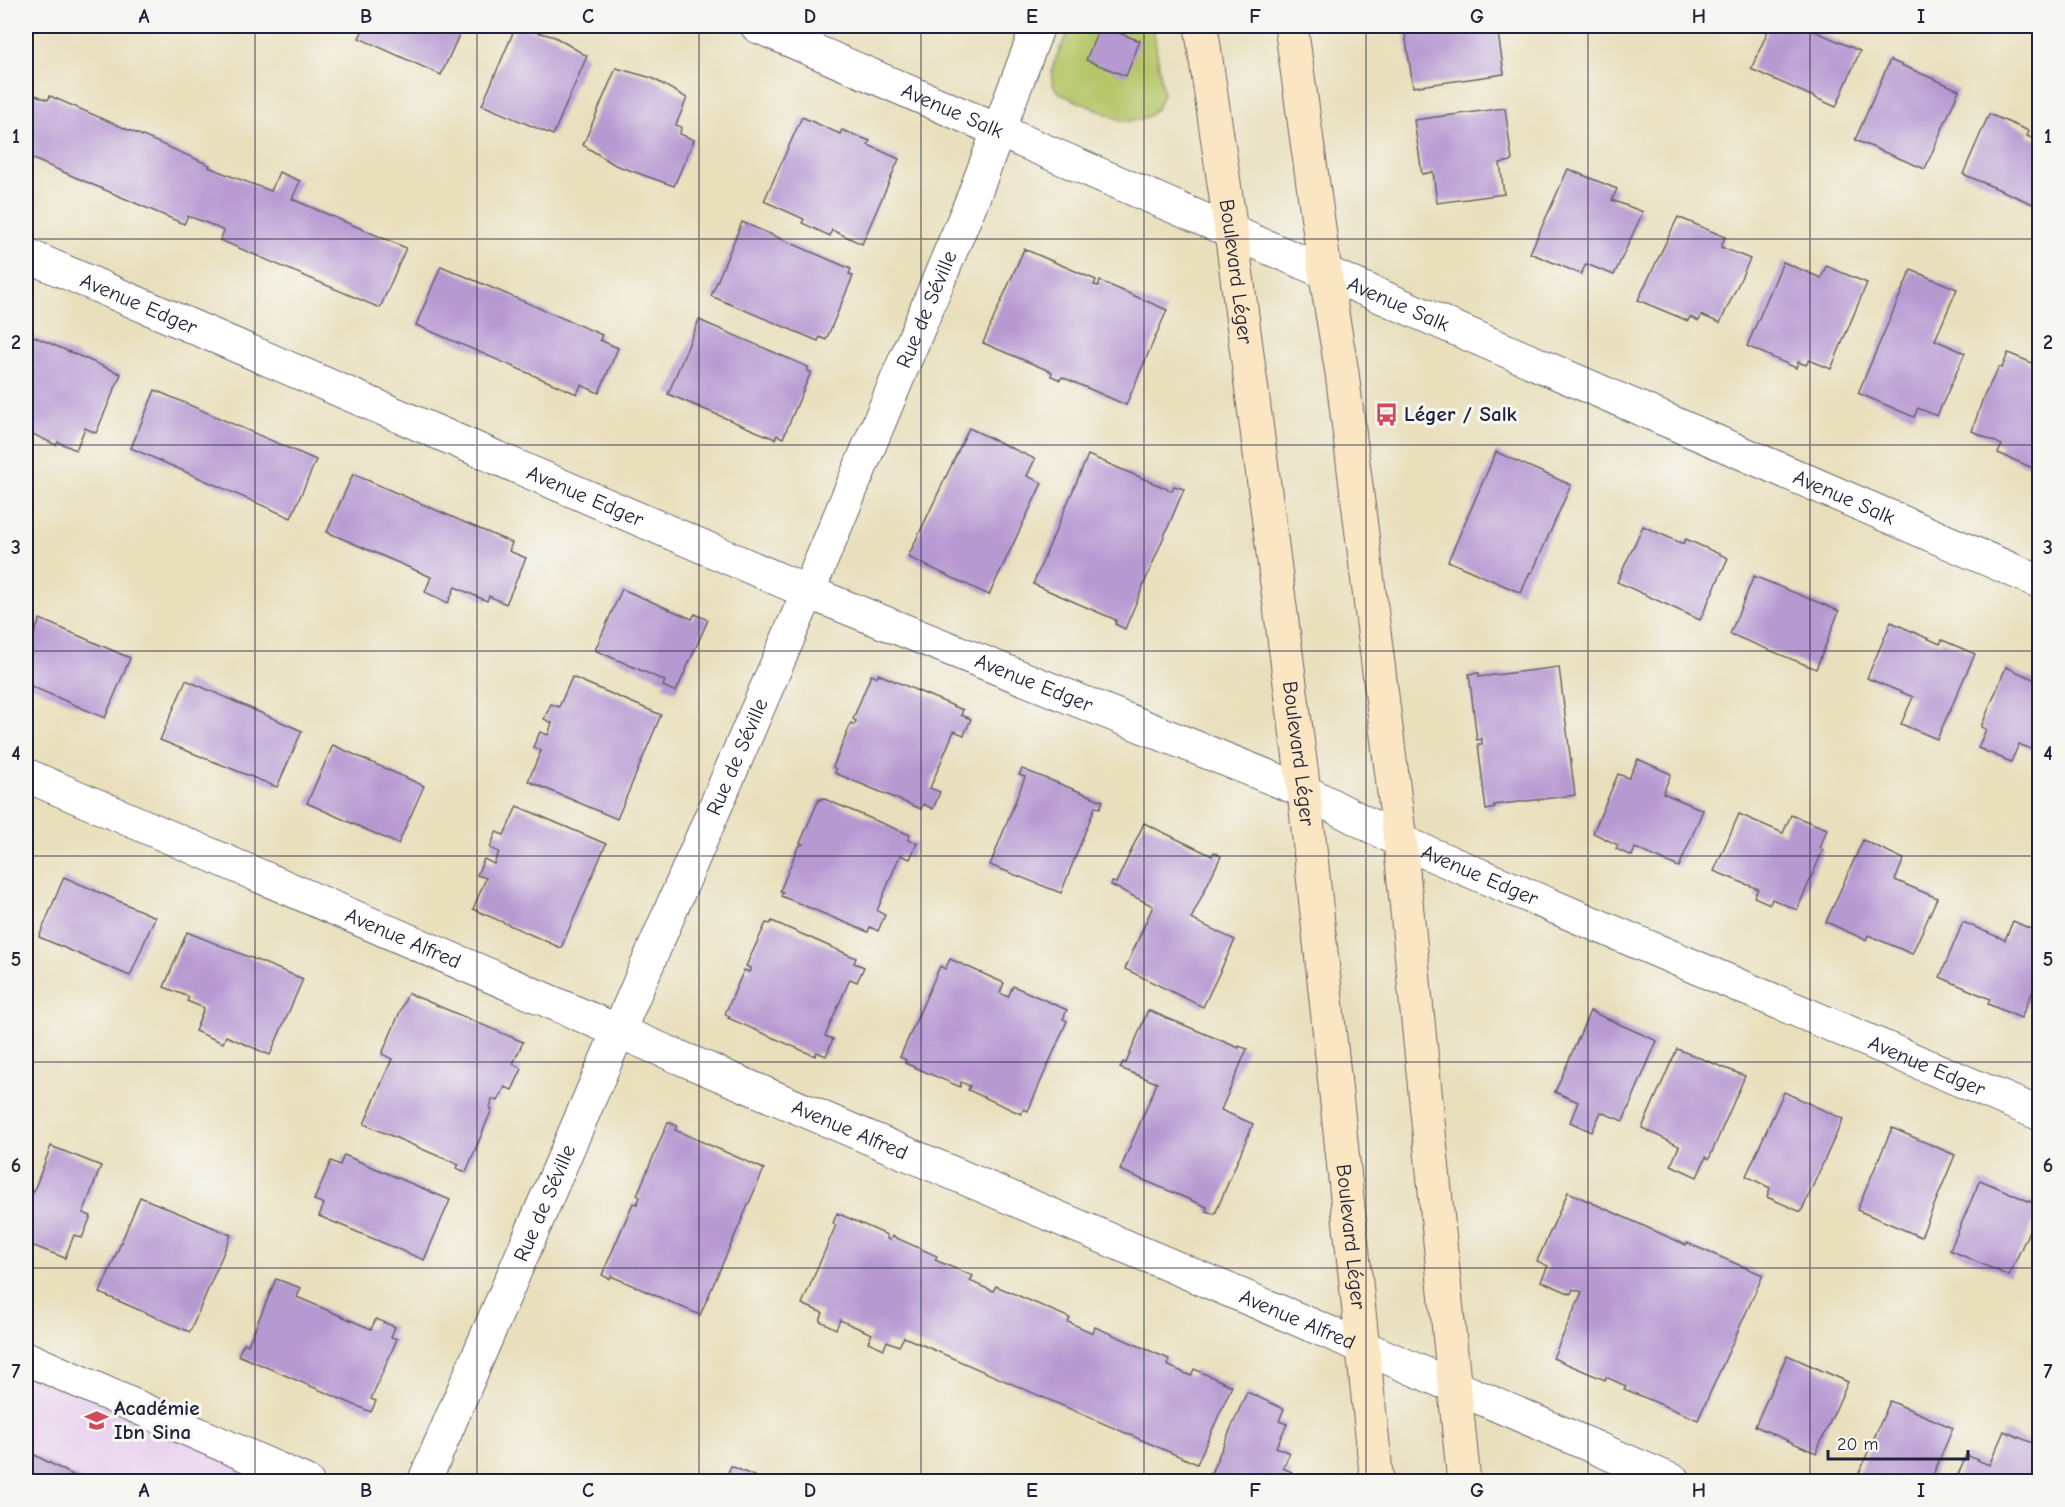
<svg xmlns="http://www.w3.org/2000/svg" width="2065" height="1507" viewBox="0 0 2065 1507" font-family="'Comic Neue',sans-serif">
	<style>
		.built { fill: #e9d2ee }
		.green { fill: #b6c669; stroke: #6c7452; stroke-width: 1.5 }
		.building { fill: #b799d2 }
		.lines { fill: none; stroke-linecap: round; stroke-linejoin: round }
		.street-casing { stroke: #686468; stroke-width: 35 }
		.secondary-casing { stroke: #686468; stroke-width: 35 }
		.street { stroke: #fff; stroke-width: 33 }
		.secondary { stroke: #fbe6c4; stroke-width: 33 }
		.grid { fill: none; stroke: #22223b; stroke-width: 1.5; stroke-opacity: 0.55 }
		.labels { text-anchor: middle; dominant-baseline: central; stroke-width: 6; stroke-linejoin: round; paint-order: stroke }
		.street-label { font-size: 21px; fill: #22223b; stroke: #f6f6f2 }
		.poi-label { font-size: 21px; font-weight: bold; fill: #22223b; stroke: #f6f6f2; text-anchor: start }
		.neatline { fill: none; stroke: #22223b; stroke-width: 2 }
		.grid-label { font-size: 20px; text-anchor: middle; font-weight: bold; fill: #22223b }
	</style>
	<rect width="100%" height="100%" fill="#f6f6f2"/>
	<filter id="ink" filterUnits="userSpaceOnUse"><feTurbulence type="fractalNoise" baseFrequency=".0167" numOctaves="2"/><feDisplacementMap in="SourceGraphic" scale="12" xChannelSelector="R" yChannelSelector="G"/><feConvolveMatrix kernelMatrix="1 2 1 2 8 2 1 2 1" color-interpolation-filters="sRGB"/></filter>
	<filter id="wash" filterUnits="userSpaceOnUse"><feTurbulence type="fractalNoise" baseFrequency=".008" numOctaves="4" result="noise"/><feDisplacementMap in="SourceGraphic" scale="24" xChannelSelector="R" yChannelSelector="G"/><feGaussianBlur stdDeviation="1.35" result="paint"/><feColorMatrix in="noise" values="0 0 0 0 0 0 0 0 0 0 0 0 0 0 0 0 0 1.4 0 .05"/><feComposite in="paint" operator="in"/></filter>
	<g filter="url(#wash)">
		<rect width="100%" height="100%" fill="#e9dfbc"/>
		<!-- built -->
		<polygon class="built" points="26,1358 307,1481 26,1481"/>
		<!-- green -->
		<path class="green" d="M1072 26H1153L1163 93 1158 107 1150 115 1140 120 1123 121 1063 95C1037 81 1063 45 1072 26Z"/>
		<g id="blocks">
			<!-- building -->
			<g class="building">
				<polygon points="365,26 463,26 441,75 359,38"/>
				<polygon points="516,26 555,37 587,56 553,135 482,105"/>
				<polygon points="1100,26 1140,41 1126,76 1086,60"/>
				<polygon points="1404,26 1497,26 1504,74 1413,87"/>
				<polygon points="1770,26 1813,26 1816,27 1814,31 1860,51 1836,107 1751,69"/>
				<polygon points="1890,60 1959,90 1925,169 1855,140"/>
				<polygon points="616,68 652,78 687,98 676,125 681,127 680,134 694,140 674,186 615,165 583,145"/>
				<polygon points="28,92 48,100 50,96 210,165 209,167 228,175 271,191 279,172 300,181 292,199 406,248 380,308 220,240 224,231 207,223 188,216 184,224 26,156 28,146 26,145 26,98"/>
				<polygon points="1505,108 1512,161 1500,163 1504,194 1437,203 1433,172 1422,174 1414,120"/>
				<polygon points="1989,114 2029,131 2027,136 2040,141 2040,207 1963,174"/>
				<polygon points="802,117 840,134 842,130 870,141 868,145 899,159 862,244 832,230 830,236 802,223 804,219 764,201"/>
				<polygon points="1568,169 1617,189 1612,200 1643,212 1614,275 1586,264 1581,274 1530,253"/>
				<polygon points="1678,217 1725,237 1721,247 1750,259 1720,323 1701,315 1699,321 1690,317 1688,321 1638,300"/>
				<polygon points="742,222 851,269 849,274 853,276 826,340 820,337 818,341 711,296"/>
				<polygon points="1024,249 1096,280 1094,285 1098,286 1100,281 1167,310 1126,405 1062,377 1060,380 1054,377 1051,376 1052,372 983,343"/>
				<polygon points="1783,262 1821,278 1826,266 1867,283 1831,369 1809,360 1806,365 1798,362 1796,368 1747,346"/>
				<polygon points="441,266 602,335 600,340 618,348 599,393 581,385 577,394 416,325"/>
				<polygon points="1911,270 1957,289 1935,340 1965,353 1937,416 1918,408 1914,417 1858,393"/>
				<polygon points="699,320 808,367 807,371 811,372 783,438 777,435 775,439 668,394"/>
				<polygon points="26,333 121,374 96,433 85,428 76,450 58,442 56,445 26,431"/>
				<polygon points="2008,353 2037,365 2034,372 2040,375 2040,471 1998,453 2002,445 1972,431 1983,398 1999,367 2002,368"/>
				<polygon points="155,390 316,460 291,518 131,448"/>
				<polygon points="969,428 1035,459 1027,476 1042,483 989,595 908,557"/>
				<polygon points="1496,452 1571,485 1532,573 1530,572 1521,593 1448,561"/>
				<polygon points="1088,455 1172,491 1174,486 1184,489 1125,629 1115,624 1116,620 1033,584"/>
				<polygon points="353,474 512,543 509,551 526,558 506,604 489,596 487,601 455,587 448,603 425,592 431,577 327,532"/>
				<polygon points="1643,526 1683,544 1686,539 1728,558 1700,620 1617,582"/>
				<polygon points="1754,576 1839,611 1816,669 1730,634"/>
				<polygon points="622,589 692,619 695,614 708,620 676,692 663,686 665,681 595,650"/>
				<polygon points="40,619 130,658 105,718 26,684 26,654"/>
				<polygon points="1891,622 1940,644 1942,640 1975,654 1937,739 1901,724 1913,697 1867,678"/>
				<polygon points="1559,667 1575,795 1494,805 1495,808 1486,810 1478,744 1482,744 1482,739 1477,740 1469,674 1479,673 1479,677"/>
				<polygon points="2006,667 2040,682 2040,753 2019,744 2011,762 1978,748 1986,729 1981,727"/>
				<polygon points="878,674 963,710 961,715 971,719 964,735 954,731 930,788 940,792 933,809 923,804 921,809 835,773 836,769 833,767 851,723 854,725 856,721 853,719 871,675 877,677"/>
				<polygon points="572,677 661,715 617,819 528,781 541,751 533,747 540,732 548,735 552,723 544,719 551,704 559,707"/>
				<polygon points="186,680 302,731 277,787 160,740"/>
				<polygon points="333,745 424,786 398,844 307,803"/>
				<polygon points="1638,759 1671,774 1663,793 1703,810 1679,867 1635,848 1632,856 1616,849 1618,845 1593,833 1618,774 1629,778"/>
				<polygon points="1022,769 1103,801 1100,808 1095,807 1061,893 990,865 1025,777 1019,775"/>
				<polygon points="822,798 910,835 908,840 917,843 910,859 900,855 877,911 885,915 878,931 870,927 868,932 781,896 783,892 780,891 798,847 803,844 800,843 819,799 821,800"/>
				<polygon points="517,806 606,844 561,948 473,909 486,878 477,875 484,859 494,864 499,852 490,848 496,832 504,835"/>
				<polygon points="1739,814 1783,833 1791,815 1827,829 1820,848 1823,850 1797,910 1772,899 1770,904 1754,897 1758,889 1714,871"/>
				<polygon points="1144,823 1212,856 1214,852 1221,856 1191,919 1235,940 1203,1007 1125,969 1153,906 1111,885 1112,882 1116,883"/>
				<polygon points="1863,840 1904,859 1895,880 1937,898 1912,954 1868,935 1866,940 1826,922"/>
				<polygon points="64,877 155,917 130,976 39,937"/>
				<polygon points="772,921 856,958 854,963 864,967 857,982 850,979 825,1036 833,1039 826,1056 817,1052 815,1056 728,1018 730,1016 725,1014 744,970 749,972 750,970 750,968 746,966 766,923 770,924"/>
				<polygon points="2013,921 2040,933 2040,975 2021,1018 1988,1004 1990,999 1940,977 1963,922 2005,940"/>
				<polygon points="187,932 303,979 270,1055 226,1036 223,1043 195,1031 204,1008 187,1001 189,997 164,987"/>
				<polygon points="950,959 1004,983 1000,993 1008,997 1013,986 1067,1010 1063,1019 1067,1021 1028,1111 1024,1109 1021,1114 968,1090 970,1086 961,1082 960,1087 905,1063 906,1060 900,1057 940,966 945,969"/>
				<polygon points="408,993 523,1042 513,1064 522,1069 512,1090 505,1087 498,1101 492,1099 490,1109 492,1109 466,1172 456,1168 459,1165 364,1124 392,1059 382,1054"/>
				<polygon points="1148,1010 1239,1048 1239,1046 1247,1049 1221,1110 1253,1124 1215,1214 1206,1211 1207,1207 1120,1170 1157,1083 1120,1068 1123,1062 1126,1063"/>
				<polygon points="1590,1011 1657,1041 1623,1121 1601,1112 1592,1132 1570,1122 1578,1102 1555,1092"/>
				<polygon points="1677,1049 1745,1076 1709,1159 1706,1157 1697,1177 1671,1165 1679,1146 1642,1128"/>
				<polygon points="1784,1092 1843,1119 1801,1212 1767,1197 1770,1188 1746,1176"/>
				<polygon points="668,1122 677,1126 675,1130 764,1169 700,1315 611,1276 610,1279 602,1275 633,1203 637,1204 640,1197 637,1195"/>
				<polygon points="1892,1128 1955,1155 1921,1237 1857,1210"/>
				<polygon points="51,1146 101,1166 83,1213 91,1216 82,1238 74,1235 65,1258 26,1243 30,1228 26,1226 26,1202 29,1192 33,1193"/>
				<polygon points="344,1155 450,1200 424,1260 319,1216 324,1204 314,1200 331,1161 340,1165"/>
				<polygon points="1980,1180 2040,1206 2009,1276 1950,1250"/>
				<polygon points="1568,1192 1686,1245 1687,1243 1763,1275 1698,1420 1624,1389 1626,1386 1606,1377 1605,1380 1553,1358 1582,1292 1573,1289 1571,1294 1541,1281 1548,1266 1537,1261"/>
				<polygon points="140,1197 231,1235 190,1332 100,1293"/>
				<polygon points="837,1213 887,1235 887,1239 890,1240 892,1236 937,1256 935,1260 973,1276 970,1281 983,1287 993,1291 996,1286 1070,1318 1068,1322 1093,1333 1095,1327 1169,1359 1167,1365 1191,1376 1194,1369 1232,1386 1197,1464 904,1337 899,1346 887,1341 884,1349 868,1342 872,1334 851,1325 840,1320 836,1329 820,1321 823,1313 802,1304 836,1225 833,1223"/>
				<polygon points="276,1279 301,1288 297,1297 371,1329 376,1319 395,1327 391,1337 397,1339 371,1399 376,1401 371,1412 238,1355 244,1343 248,1345"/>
				<polygon points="1787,1355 1848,1382 1816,1453 1755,1426"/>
				<polygon points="1247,1392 1284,1409 1279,1421 1287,1424 1276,1447 1290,1453 1283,1468 1292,1472 1288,1482 1207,1482"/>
				<polygon points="1890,1401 1953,1428 1930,1482 1878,1482 1859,1473"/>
				<polygon points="2004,1431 2040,1446 2040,1482 1955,1482 1966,1455 1989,1465"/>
				<polygon points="27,1451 86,1482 26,1482 26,1454"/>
				<polygon points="731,1466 767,1482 724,1482"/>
			</g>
		</g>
	</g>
	<g filter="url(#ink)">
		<use href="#blocks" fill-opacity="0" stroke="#686468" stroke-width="1.5"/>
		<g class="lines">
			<defs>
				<g id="street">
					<path id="s1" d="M757 26 2040 582"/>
					<path id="s2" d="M26 255 808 592 1304 791 1400 841 2040 1114"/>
					<path id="s3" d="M26 775 648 1044 1363 1347 1675 1482"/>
					<polyline points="26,1358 307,1482"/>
					<path id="s4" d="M424 1482 808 592 973 198 1038 26"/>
				</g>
				<g id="secondary">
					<path id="s5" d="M1201 26 1231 231 1304 791 1377 1482"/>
					<polyline points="1291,26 1325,271 1342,373 1400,841 1464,1482"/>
				</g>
			</defs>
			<!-- street casing -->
			<use href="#street" class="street-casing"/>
			<!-- secondary casing -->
			<use href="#secondary" class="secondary-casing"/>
			<!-- street -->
			<use href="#street" class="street"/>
			<!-- secondary -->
			<use href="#secondary" class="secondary"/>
		</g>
	</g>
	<!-- grid -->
	<path class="grid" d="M255 26V1482M477 26V1482M699 26V1482M921 26V1482M1144 26V1482M1366 26V1482M1588 26V1482M1810 26V1482M26 239H2040M26 445H2040M26 651H2040M26 856H2040M26 1062H2040M26 1268H2040"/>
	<!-- icons -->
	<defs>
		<symbol id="bus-bare" viewBox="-9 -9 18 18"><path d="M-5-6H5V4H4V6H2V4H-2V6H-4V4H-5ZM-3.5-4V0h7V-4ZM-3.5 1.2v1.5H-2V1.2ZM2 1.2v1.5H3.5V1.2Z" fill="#d1495b" stroke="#f6f6f2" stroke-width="2.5" paint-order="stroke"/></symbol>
		<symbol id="school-bare" viewBox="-9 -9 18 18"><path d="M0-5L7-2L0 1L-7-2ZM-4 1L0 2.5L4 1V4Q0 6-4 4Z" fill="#d1495b" stroke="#f6f6f2" stroke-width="2.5" paint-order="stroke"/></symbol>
	</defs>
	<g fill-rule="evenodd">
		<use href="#bus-bare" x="1370" y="398" width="33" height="33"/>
		<use href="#school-bare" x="80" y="1404" width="33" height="33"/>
	</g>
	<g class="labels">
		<!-- street labels -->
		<g class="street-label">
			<text stroke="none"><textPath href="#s1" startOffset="213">Avenue Salk</textPath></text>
			<text stroke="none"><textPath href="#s5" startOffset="248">Boulevard Léger</textPath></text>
			<text stroke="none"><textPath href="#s2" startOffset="123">Avenue Edger</textPath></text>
			<text stroke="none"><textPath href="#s1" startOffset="699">Avenue Salk</textPath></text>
			<text stroke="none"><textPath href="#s4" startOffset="1276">Rue de Séville</textPath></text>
			<text stroke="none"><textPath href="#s2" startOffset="609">Avenue Edger</textPath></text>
			<text stroke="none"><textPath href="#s1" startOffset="1185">Avenue Salk</textPath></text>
			<text stroke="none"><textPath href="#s2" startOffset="1095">Avenue Edger</textPath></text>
			<text stroke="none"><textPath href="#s5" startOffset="734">Boulevard Léger</textPath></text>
			<text stroke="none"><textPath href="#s4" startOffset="790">Rue de Séville</textPath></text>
			<text stroke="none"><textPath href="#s2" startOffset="1581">Avenue Edger</textPath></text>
			<text stroke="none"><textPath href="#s3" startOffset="411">Avenue Alfred</textPath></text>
			<text stroke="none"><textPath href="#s2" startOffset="2067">Avenue Edger</textPath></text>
			<text stroke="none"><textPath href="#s3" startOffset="897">Avenue Alfred</textPath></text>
			<text stroke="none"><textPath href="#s4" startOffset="304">Rue de Séville</textPath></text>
			<text stroke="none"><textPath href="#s5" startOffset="1220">Boulevard Léger</textPath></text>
			<text stroke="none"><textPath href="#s3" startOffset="1383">Avenue Alfred</textPath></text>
		</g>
		<!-- poi labels -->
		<g class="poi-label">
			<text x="1404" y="414">Léger / Salk</text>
			<text x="114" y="1408">Académie<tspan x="114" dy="24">Ibn Sina</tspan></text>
		</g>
	</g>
	<!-- margin -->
	<rect width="2065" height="1507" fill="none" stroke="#f6f6f2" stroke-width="66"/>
	<!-- scale -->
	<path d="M1828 1450v9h140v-9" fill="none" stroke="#22223b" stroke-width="3"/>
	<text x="1837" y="1450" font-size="18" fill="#22223b" stroke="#f6f6f2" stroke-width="4.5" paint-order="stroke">20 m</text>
	<rect x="33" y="33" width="1999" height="1441" class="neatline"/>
	<g class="grid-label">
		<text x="144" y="23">A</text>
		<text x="366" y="23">B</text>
		<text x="588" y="23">C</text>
		<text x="810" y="23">D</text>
		<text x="1032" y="23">E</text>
		<text x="1255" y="23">F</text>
		<text x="1477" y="23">G</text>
		<text x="1699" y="23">H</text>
		<text x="1921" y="23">I</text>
		<text x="16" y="143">1</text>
		<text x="2048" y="143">1</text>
		<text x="16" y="349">2</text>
		<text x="2048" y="349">2</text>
		<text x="16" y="554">3</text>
		<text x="2048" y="554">3</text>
		<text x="16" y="760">4</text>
		<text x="2048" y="760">4</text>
		<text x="16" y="966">5</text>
		<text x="2048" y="966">5</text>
		<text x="16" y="1172">6</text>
		<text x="2048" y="1172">6</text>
		<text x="16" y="1378">7</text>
		<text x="2048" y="1378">7</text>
		<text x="144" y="1497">A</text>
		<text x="366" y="1497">B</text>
		<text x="588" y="1497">C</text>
		<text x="810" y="1497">D</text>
		<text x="1032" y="1497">E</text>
		<text x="1255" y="1497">F</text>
		<text x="1477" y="1497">G</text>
		<text x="1699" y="1497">H</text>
		<text x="1921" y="1497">I</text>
	</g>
</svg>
